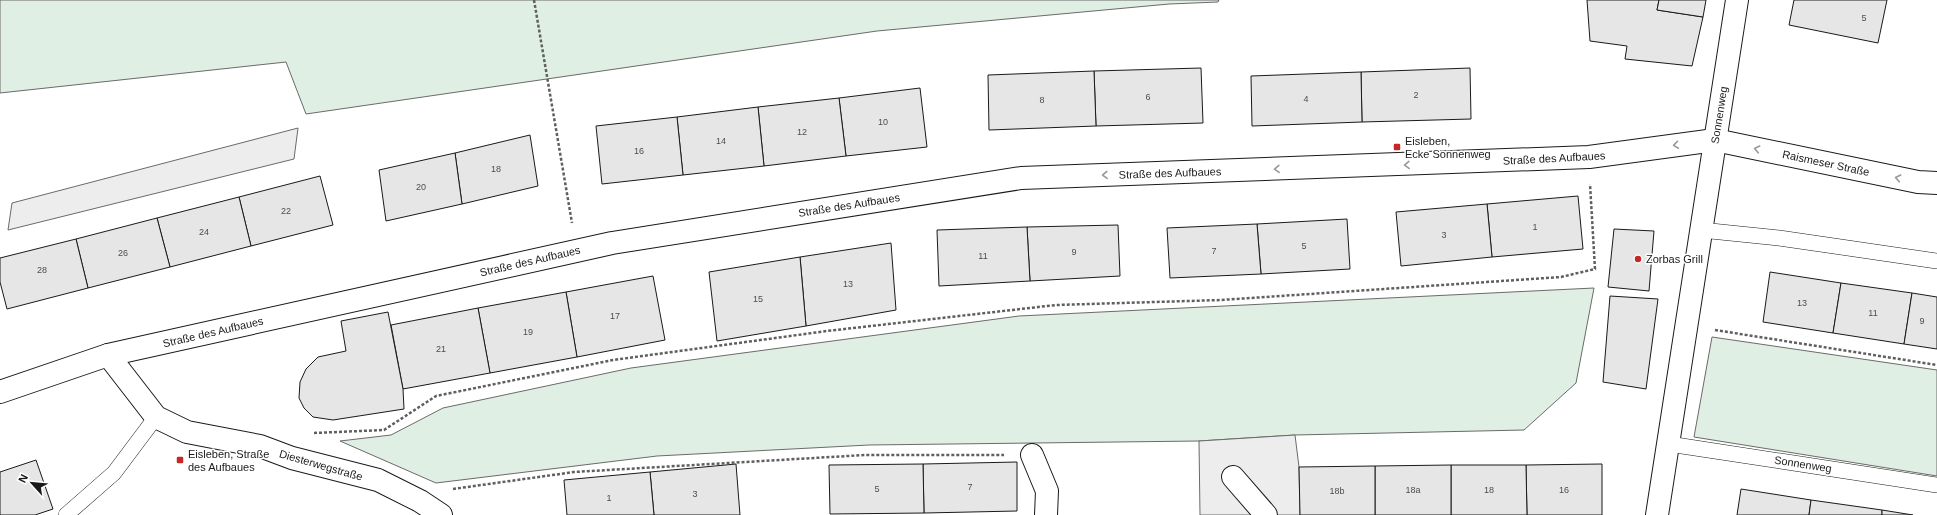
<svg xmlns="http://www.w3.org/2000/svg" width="1937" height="515" viewBox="0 0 1937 515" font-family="Helvetica,sans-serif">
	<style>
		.green { fill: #e0efe3; stroke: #6a6a6a }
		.parking { fill: #ededed; stroke: #6a6a6a }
		.building { fill: #e6e6e6; stroke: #1a1a1a }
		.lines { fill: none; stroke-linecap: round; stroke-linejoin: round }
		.lane-casing { stroke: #1a1a1a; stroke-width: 16 }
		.street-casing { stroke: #1a1a1a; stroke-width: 24 }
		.path { stroke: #5f5f5f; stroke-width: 2.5; stroke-dasharray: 3 2; stroke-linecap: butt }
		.lane { stroke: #fff; stroke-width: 15 }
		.street { stroke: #fff; stroke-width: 22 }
		.oneway { stroke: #989898 }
		.poi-dot { fill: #c62828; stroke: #fff; stroke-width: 1.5 }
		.labels { text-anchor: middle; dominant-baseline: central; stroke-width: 3; stroke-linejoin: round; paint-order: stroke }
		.number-label { font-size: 9px; fill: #4d4d4d }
		.street-label { font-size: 11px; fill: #1a1a1a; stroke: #fff }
		.poi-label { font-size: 11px; fill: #1a1a1a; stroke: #fff; text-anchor: start }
	</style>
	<rect width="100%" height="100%" fill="#fff"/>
	<!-- green -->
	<g class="green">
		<polygon points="0,0 1219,0 1218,2 1169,4 877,31 306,114 286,62 0,93"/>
		<polygon points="1594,288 1576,383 1524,430 1295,435 1199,441 869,445 657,456 436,483 340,441 391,435 443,408 631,368 1019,316"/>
		<polygon points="1712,337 1937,370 1937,476 1694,437"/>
	</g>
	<!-- parking -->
	<g class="parking">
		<polygon points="298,128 294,159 8,230 12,203"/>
		<polygon points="1295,435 1299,467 1300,515 1200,515 1199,441"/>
	</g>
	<!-- building -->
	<g class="building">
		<polygon points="1587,0 1659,0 1657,10 1703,17 1692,66 1625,59 1627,46 1590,41"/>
		<polygon points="1659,0 1706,0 1703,17 1657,10"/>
		<polygon points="1794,0 1887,0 1878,43 1789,25"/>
		<polygon points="1201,68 1203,123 1096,126 1094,71"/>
		<polygon points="1470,68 1471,119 1362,122 1361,72"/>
		<polygon points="1094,71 1096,126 989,130 988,75"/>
		<polygon points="1361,72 1362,122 1252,126 1251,76"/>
		<polygon points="920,88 927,147 846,156 839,98"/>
		<polygon points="839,98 846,156 764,166 758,107"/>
		<polygon points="758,107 764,166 683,175 677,117"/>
		<polygon points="677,117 683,175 602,184 596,126"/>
		<polygon points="530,135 538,186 462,204 455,153"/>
		<polygon points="455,153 462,204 386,221 379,170"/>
		<polygon points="320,176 333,225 251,246 239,197"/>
		<polygon points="1578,196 1583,249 1492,257 1487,204"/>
		<polygon points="239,197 251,246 170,267 157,218"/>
		<polygon points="1487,204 1492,257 1401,266 1396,212"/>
		<polygon points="157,218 170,267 88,288 76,239"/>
		<polygon points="1347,219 1350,269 1261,274 1257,224"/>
		<polygon points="1257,224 1261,274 1170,278 1167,228"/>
		<polygon points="1118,225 1120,276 1030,281 1027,227"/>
		<polygon points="1027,227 1030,281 939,286 937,230"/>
		<polygon points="1614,229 1654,231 1649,291 1608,287"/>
		<polygon points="76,239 88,288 7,309 0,282 0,258"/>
		<polygon points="891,243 896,310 806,326 800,257"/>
		<polygon points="800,257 806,326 717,341 709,272"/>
		<polygon points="1770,272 1841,283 1833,333 1763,322"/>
		<polygon points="653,276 665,340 577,357 566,292"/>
		<polygon points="1841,283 1912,293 1904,344 1833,333"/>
		<polygon points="566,292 577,357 490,373 478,308"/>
		<polygon points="1912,293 1937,297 1937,349 1904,344"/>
		<polygon points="1610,296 1658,299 1646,389 1603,382"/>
		<polygon points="478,308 490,373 403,389 391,325"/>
		<polygon points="388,312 403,389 404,409 333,420 313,417 304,408 299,398 300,382 306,369 318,357 346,351 341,321"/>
		<polygon points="36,460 53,509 35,515 0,515 0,472"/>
		<polygon points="1017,462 1017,511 924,513 923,464"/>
		<polygon points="736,464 740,515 654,515 650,472"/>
		<polygon points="923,464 924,513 830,514 829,465"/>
		<polygon points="1602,464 1602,515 1527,515 1526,465"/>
		<polygon points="1451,465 1526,465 1527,515 1451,515"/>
		<polygon points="1451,465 1451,515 1375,515 1375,466"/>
		<polygon points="1375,466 1375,515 1300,515 1299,467"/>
		<polygon points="650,472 654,515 567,515 564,480"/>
		<polygon points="1741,489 1811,500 1809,515 1737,515"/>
		<polygon points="1811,500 1882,510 1882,515 1809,515"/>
		<polygon points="1882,510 1913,515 1882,515"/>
	</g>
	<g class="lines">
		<defs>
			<g id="lane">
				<polyline points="1701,230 1779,238 1937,261"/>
				<polyline points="1669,444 1937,485"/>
				<polyline points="66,515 114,473 156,417"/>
			</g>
			<g id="street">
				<polyline points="108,355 156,417 187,432 260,446 292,458 378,480 420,501 441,515"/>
				<polyline points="0,392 108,355 612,243 1021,178 1589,157 1715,140 1918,182 1937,183"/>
				<polyline points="1032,455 1047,491 1046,515"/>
				<polyline points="1233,477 1266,515"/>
				<polyline points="1657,515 1737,0"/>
			</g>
		</defs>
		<!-- lane casing -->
		<use href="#lane" class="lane-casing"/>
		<!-- street casing -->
		<use href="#street" class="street-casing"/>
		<!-- path -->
		<g class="path">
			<polyline points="534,0 572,223"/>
			<polyline points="1715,330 1937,365"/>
			<polyline points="314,433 384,430 436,396 613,360 827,331 1056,305 1221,300 1561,277 1595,269 1590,184"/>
			<polyline points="453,489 574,472 865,455 1004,455"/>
		</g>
		<!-- lane -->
		<use href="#lane" class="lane"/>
		<!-- street -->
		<use href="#street" class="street"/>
	</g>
	<!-- one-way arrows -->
	<defs><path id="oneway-chevron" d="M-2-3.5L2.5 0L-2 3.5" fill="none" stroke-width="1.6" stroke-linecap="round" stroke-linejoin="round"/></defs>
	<g class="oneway">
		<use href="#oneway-chevron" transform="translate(1676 145) rotate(172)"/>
		<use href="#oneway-chevron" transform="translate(1757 149) rotate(-168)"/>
		<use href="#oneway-chevron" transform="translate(1407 165) rotate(178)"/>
		<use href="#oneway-chevron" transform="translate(1277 169) rotate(178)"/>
		<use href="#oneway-chevron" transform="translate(1105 175) rotate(178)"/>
		<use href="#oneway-chevron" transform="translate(1898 178) rotate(-168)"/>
	</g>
	<!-- markers -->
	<g class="poi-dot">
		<rect x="1393" y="143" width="8" height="8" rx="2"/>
		<circle cx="1638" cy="259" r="4"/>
		<rect x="176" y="456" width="8" height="8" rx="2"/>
	</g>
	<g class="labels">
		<!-- number labels -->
		<g class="number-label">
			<text x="1864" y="18">5</text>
			<text x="1416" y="95">2</text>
			<text x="1148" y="97">6</text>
			<text x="1306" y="99">4</text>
			<text x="1042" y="100">8</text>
			<text x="883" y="122">10</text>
			<text x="802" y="132">12</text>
			<text x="721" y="141">14</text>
			<text x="639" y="151">16</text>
			<text x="496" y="169">18</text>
			<text x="421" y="187">20</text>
			<text x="286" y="211">22</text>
			<text x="1535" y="227">1</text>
			<text x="204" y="232">24</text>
			<text x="1444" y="235">3</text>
			<text x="1304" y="246">5</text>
			<text x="1214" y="251">7</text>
			<text x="1074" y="252">9</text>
			<text x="123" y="253">26</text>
			<text x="983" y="256">11</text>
			<text x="42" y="270">28</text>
			<text x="848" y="284">13</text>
			<text x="758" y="299">15</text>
			<text x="1802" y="303">13</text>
			<text x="1873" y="313">11</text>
			<text x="615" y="316">17</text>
			<text x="1922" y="321">9</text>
			<text x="528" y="332">19</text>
			<text x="441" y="349">21</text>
			<text x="970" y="487">7</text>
			<text x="877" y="489">5</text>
			<text x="1413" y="490">18a</text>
			<text x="1489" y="490">18</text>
			<text x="1564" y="490">16</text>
			<text x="1337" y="491">18b</text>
			<text x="695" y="494">3</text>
			<text x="609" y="498">1</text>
		</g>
		<!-- street labels -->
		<g class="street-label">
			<text transform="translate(1719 115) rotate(-81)">Sonnenweg</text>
			<text transform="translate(1554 158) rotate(-3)">Straße des Aufbaues</text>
			<text transform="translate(1826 163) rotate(12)">Raismeser Straße</text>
			<text transform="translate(1170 173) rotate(-2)">Straße des Aufbaues</text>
			<text transform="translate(849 205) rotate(-9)">Straße des Aufbaues</text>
			<text transform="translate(530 261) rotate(-13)">Straße des Aufbaues</text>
			<text transform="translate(213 332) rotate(-13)">Straße des Aufbaues</text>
			<text transform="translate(1803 464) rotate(9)">Sonnenweg</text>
			<text transform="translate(321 465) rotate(16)">Diesterwegstraße</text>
		</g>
		<!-- poi labels -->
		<g class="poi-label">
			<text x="1405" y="141">Eisleben,<tspan x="1405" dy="13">Ecke Sonnenweg</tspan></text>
			<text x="1646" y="259">Zorbas Grill</text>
			<text x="188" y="454">Eisleben, Straße<tspan x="188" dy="13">des Aufbaues</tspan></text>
		</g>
	</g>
	<!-- north arrow -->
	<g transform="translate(32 483) rotate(297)" stroke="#ffffff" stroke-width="3" paint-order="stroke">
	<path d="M0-3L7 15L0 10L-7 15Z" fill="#1a1a1a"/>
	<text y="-6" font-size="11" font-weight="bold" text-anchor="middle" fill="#1a1a1a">N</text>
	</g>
</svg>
